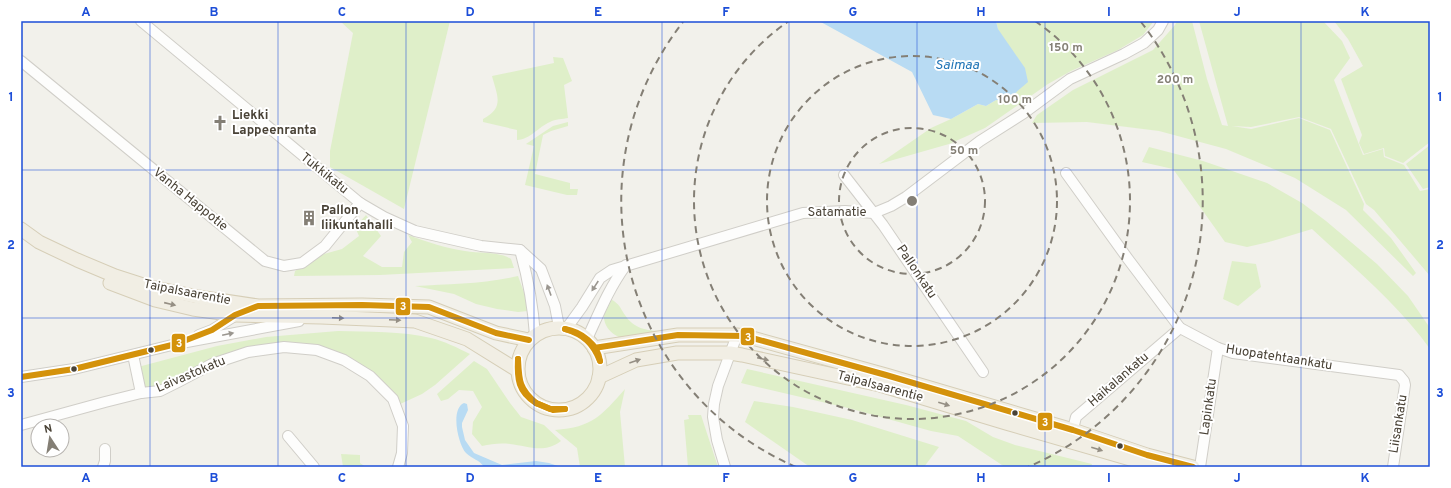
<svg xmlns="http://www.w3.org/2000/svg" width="1451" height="488" viewBox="0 0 1451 488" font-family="Overpass,sans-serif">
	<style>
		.green { fill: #dfefc9 }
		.water { fill: #b8dbf3 }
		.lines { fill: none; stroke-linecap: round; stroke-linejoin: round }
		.minor-casing { stroke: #d0cec8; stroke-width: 12 }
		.major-casing { stroke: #d6ceb7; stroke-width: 15 }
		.minor { stroke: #fdfdfc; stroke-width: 10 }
		.major { stroke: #f1eee4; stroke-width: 13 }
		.bus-1-casing { stroke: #fff; stroke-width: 9 }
		.bus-1 { stroke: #d4920b; stroke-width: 6 }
		.oneway { fill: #9a968f }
		.oneway2 { fill: #958f84 }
		.grid { fill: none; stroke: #1d4ed8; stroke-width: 1; stroke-opacity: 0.55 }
		.ring { fill: none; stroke: #847f75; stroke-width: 2; stroke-dasharray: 7 5 }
		.bus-dot { fill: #494236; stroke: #fff; stroke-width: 1.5 }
		.labels { text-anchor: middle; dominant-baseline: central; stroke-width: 4; stroke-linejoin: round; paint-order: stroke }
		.poi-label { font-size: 13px; font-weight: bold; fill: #494236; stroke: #fff; text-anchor: start }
		.street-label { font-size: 13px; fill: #494236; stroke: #fff }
		.water-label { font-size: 14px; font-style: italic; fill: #2376b7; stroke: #fff }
		.centre { fill: #847f75; stroke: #fff; stroke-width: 2 }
		.ring-label { font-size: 12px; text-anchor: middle; font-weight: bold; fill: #847f75; stroke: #fff; stroke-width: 4; stroke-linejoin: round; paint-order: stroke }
		.line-badge { stroke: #fff; stroke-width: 1.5 }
		.badge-label { font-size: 11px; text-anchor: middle; font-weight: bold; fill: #fff }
		.neatline { fill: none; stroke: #1d4ed8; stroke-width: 1.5 }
		.grid-label { font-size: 13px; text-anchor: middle; font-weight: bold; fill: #1d4ed8 }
	</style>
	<rect width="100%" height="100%" fill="#f2f1eb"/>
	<!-- green -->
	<g class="green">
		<polygon points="340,21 450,21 404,209 330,167 330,151 353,33"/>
		<polygon points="996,21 1154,21 1143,35 1118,50 1071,71 1048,84 985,128 949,144 879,164 931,128 951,119 978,104 986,106 996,100 1006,100 998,29"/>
		<polygon points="1177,21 1192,21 1207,79 1222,125 1228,126 1199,21 1323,21 1342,41 1350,58 1334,80 1363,155 1383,149 1384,157 1404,165 1420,191 1430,189 1430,276 1374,210 1366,204 1331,129 1299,117 1251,127 1232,126 1251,129 1299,118 1330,130 1364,204 1363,210 1391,238 1416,273 1413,276 1346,210 1295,178 1226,149 1159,131 1087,122 1032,123 1037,115 1073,90 1153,50 1175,25"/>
		<polygon points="1334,21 1430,21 1430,142 1403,163 1385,156 1384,148 1364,154 1359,143 1362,135 1341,79 1363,66 1348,39"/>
		<path d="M553 57 563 58 572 81 564 85 568 118C563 119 555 119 550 122 538 127 531 139 517 140V130L483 122V119C505 108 497 95 492 76L554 63Z"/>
		<polygon points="568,122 568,126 551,131 543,135 535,174 570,183 570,189 578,189 577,195 567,195 525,185 534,146 526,144 553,126"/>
		<polygon points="1430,145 1430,187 1423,189 1406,164"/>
		<path d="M1149 147 1203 161 1267 183 1302 203 1326 221 1377 264 1408 296 1430 328V349C1399 305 1352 266 1312 229L1269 242 1247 247 1225 242 1173 169 1142 162Z"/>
		<path d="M366 215 381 236 363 256 382 267H402L404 252 412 242 408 235C427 242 445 248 465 251 481 254 498 251 511 259L514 268 380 275 294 276 295 271 324 254 342 249 359 236 355 227Z"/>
		<polygon points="1232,261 1256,264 1261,287 1238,306 1223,299"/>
		<path d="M518 276 526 298 528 311 518 312 497 309 476 304 454 294 415 286C449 284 484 284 518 276Z"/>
		<path d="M611 299C621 306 619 306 625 315 633 328 647 331 661 331L662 333C651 335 640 338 629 339 615 339 602 327 604 313 605 308 609 303 611 299Z"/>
		<path d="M338 331C368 332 402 331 431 338 444 341 458 348 470 354L435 385 422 394 398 405 345 358 283 344 142 391 138 367 217 346 266 337Z"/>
		<path d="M474 361 487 369 510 403 521 417 544 425 561 441C544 454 528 446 510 444 500 443 491 444 482 446L472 434 473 422 482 407 473 391 459 390 448 399 441 401 437 394Z"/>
		<polygon points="747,369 906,405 966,421 993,437 1015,445 1092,464 1091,467 1005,467 958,436 931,431 852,409 741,383"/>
		<path d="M625 389 620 412 625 467H580L577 448 555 430C593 427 601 416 625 389Z"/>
		<polygon points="754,401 793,407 852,420 939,447 924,467 810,467 745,422"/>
		<polygon points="688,415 701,415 718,467 688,467 684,420 689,419"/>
		<polygon points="341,454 360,455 360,463 366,467 343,467"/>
	</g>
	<!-- water -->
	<g class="water">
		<polygon points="819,21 996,21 998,29 1025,68 1028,82 1006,101 996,100 986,106 978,104 951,119 933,115 912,72"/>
		<path d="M464 403 467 404 468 410 462 423V427L465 440 474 453 502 465 536 461 549 463 558 466 569 467H484C480 460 472 459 466 453 458 444 450 409 464 403Z"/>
	</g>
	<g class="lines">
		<defs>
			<g id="minor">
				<polyline points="141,21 360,203 384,217 415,231 481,246 520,250 541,269 555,306 559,327"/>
				<polyline points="21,61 265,261 284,266 302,263 325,246 360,203"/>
				<polyline points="1066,173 1128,259 1180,328 1218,348 1233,353 1399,375 1404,381 1405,385 1393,467"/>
				<polyline points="844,175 883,225 983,372"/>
				<path d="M520 250C528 278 533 306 535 335"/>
				<polyline points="566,329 582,307 600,278 612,270 803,213 845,211 874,213 891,206 906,197 980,141 1024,113 1070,79 1124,54 1144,43 1158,30 1163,21"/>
				<polyline points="199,335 212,330 238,314"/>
				<path d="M587 339C599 313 609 288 626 265"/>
				<polyline points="21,377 74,369 176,344 299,321"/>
				<polyline points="141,393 160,391 178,382 212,364 248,352 284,347 317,350 344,360 370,376 393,399 403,426 402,453 398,467"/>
				<polyline points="21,425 105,402 141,393 133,355"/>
				<polyline points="288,436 314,467"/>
				<polyline points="1071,437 1076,417 1180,328"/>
				<polyline points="103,467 105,461 105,449"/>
				<polyline points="725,467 717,440 713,417 714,404 718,386 737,335"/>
				<polyline points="1200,467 1218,348"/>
			</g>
			<g id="major">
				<polyline points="21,229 39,242 77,260 115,276 146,286 198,297 258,306 362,305 429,307 496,333 529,340"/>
				<polyline points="110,283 155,300 193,309 235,315 321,317 415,321 467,339 517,370"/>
				<circle cx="559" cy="369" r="41"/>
				<polyline points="594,348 678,335 737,335 745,336 886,375 1073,430 1147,455 1193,467"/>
				<polyline points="599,377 636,360 677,353 730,353 742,355 880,385 1006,423 1158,467"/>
			</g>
		</defs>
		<!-- minor casing -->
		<use href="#minor" class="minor-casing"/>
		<!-- major casing -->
		<use href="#major" class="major-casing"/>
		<!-- minor -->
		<use href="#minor" class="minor"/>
		<!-- major -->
		<use href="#major" class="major"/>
		<defs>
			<g id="bus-1">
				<path d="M565 329C581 332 598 344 600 361"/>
				<path d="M565 329C584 335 593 343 600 361"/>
				<polyline points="594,348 678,335 745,336 886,375 1073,430 1147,455 1193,467"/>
				<path d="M518 359C519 380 519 389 536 403"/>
				<path d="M518 359C517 379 518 392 536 403"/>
				<polyline points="21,377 74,369 176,344 212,330 235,315 258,306 362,305 429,307 496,333 529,340"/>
				<polyline points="536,403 550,409 565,409"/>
				<polyline points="536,403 553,410 565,409"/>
			</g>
		</defs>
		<!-- bus-1 casing -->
		<use href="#bus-1" class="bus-1-casing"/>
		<!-- bus-1 -->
		<use href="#bus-1" class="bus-1"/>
	</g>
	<!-- one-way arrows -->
	<defs><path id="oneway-solid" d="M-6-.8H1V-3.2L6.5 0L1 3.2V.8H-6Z"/></defs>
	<g class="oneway">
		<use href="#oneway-solid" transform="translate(595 286) rotate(123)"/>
		<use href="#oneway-solid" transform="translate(549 290) rotate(-110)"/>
		<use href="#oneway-solid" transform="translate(228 334) rotate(-12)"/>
	</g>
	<g class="oneway2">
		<use href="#oneway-solid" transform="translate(170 304) rotate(13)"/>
		<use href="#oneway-solid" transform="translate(338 318) rotate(2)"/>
		<use href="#oneway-solid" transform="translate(395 320) rotate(3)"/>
		<use href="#oneway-solid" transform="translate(763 359) rotate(13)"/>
		<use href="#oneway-solid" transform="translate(635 361) rotate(-19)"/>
		<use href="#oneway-solid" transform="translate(944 404) rotate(17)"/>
		<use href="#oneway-solid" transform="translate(1097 449) rotate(17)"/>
	</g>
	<!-- grid -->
	<path class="grid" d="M150 21V467M278 21V467M406 21V467M534 21V467M662 21V467M789 21V467M917 21V467M1045 21V467M1173 21V467M1301 21V467M21 170H1430M21 318H1430"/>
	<!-- distance rings -->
	<g class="ring">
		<circle cx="912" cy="201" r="73"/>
		<circle cx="912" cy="201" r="145"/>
		<path d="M1035 21A218 218 0 1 1 789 21"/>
		<path d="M796 467A290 290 0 0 1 683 22M1141 22A290 290 0 0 1 1028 467"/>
	</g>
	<!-- icons -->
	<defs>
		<symbol id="church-bare" viewBox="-9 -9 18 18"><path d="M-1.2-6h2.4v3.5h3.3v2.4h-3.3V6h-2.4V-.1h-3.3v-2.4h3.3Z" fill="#847f75" stroke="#fff" stroke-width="2.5" paint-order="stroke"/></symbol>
		<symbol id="building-bare" viewBox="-9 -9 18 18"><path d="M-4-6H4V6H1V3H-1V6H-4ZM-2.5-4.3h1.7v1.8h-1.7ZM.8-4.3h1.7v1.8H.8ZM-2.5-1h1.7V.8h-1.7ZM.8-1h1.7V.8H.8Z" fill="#847f75" stroke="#fff" stroke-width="2.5" paint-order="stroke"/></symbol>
	</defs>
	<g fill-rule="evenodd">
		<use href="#church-bare" x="209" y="112" width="22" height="22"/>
		<use href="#building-bare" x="298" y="207" width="22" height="22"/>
	</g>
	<!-- markers -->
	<g class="bus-dot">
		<circle cx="151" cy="350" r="3.5"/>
		<circle cx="74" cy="369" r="3.5"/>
		<circle cx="1015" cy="413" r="3.5"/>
		<circle cx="1120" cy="446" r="3.5"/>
	</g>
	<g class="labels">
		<!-- poi labels -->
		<g class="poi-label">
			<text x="232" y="116">Liekki<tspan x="232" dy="15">Lappeenranta</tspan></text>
			<text x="321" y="211">Pallon<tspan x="321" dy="15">liikuntahalli</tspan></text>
		</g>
		<!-- street labels -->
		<g class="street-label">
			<text transform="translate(324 174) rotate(39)">Tukkikatu</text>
			<text transform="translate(190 200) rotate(39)">Vanha Happotie</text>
			<text x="837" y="213">Satamatie</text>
			<text transform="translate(916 272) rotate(56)">Pallonkatu</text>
			<text transform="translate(187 293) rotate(11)">Taipalsaarentie</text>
			<text transform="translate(1279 358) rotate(9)">Huopatehtaankatu</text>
			<text transform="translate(191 375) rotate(-23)">Laivastokatu</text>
			<text transform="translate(1119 380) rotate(-41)">Haikalankatu</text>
			<text transform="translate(880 387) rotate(15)">Taipalsaarentie</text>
			<text transform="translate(1209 407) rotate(-82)">Lapinkatu</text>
			<text transform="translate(1399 424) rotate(-81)">Liisankatu</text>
		</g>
		<!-- water labels -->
		<g class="water-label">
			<text x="957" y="65">Saimaa</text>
		</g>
	</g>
	<circle cx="912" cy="201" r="6" class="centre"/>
	<g class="ring-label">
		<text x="1066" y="51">150 m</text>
		<text x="1175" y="83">200 m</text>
		<text x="1015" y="103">100 m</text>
		<text x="964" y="154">50 m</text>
	</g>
	<g class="line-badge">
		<rect x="395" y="297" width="16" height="19" rx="4" fill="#d4920b"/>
		<rect x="740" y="327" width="15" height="19" rx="4" fill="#d4920b"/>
		<rect x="171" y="333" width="15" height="20" rx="4" fill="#d4920b"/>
		<rect x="1037" y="412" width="16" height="19" rx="4" fill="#d4920b"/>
	</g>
	<g class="badge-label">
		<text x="403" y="310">3</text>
		<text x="748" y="341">3</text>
		<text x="179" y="347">3</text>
		<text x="1045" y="426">3</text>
	</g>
	<!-- border -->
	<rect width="1451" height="488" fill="none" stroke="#ffffff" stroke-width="44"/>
	<!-- north arrow -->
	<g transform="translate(50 438) rotate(348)"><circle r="19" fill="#ffffff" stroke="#b6b3af"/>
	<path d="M0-3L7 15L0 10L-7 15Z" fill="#847f75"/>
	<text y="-6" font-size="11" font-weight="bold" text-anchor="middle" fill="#494236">N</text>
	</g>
	<rect x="22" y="22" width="1407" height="444" class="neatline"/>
	<g class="grid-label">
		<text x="86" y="16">A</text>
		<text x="214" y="16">B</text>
		<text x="342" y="16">C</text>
		<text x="470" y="16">D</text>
		<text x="598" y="16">E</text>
		<text x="726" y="16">F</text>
		<text x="853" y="16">G</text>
		<text x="981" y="16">H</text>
		<text x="1109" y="16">I</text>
		<text x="1237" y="16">J</text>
		<text x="1365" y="16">K</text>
		<text x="11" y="101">1</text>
		<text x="1440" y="101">1</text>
		<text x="11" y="249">2</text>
		<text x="1440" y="249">2</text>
		<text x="11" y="397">3</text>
		<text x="1440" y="397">3</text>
		<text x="86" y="482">A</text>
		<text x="214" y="482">B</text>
		<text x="342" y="482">C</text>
		<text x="470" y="482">D</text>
		<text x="598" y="482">E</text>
		<text x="726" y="482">F</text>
		<text x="853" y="482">G</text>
		<text x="981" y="482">H</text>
		<text x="1109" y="482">I</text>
		<text x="1237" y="482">J</text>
		<text x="1365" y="482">K</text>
	</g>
</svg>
